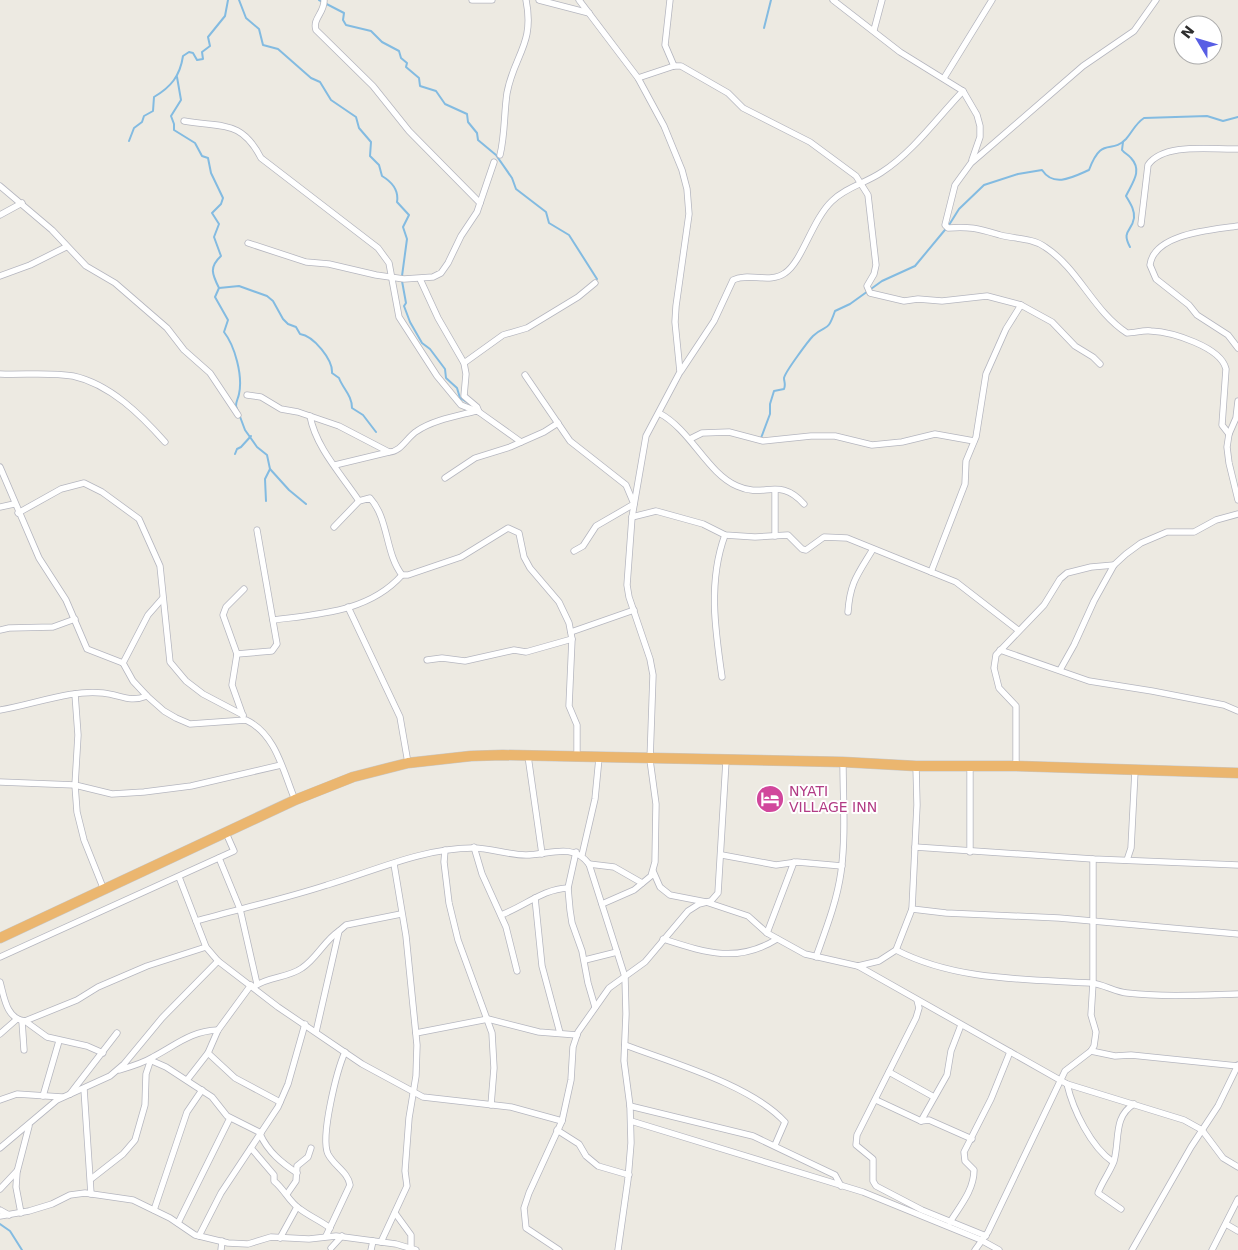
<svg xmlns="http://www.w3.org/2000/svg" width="1238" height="1250" viewBox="0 0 1238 1250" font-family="'DejaVu Sans',sans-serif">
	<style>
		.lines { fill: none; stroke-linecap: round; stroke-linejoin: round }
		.stream { stroke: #83bbe1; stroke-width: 2 }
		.street-casing { stroke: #b5b6bf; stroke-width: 7 }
		.highway-casing { stroke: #c8c8c8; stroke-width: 11 }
		.street { stroke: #fff; stroke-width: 5.5 }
		.highway { stroke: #ebb66f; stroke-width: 10 }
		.labels { text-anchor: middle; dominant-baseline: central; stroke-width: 4; stroke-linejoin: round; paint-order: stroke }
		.hotel-label { font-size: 14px; fill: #b23c85; stroke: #fff; text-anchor: start }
	</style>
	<rect width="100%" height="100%" fill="#edeae2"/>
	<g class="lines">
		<!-- stream -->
		<g class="stream">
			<path d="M239 0 246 18 259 29 263 45 278 49 311 78 320 82 331 100 356 117 359 128 371 142 370 156 379 165 382 176C392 182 399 190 397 202L409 215 403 227 407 239 402 276"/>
			<polyline points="319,0 344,13 343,20 346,25 371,31 382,42 399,51 401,58 407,63 406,67 419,78 420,86 436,91 445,104 467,114 468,122 477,133 478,140 496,155 512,178 516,189 546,212 549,223 569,235 597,279"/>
			<polyline points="764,28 771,0"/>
			<path d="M177 77 181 100 171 116 174 124V130L195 143 202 156 208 158 211 173 223 198 221 204 212 213 219 224 214 237 221 256C209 267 212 274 219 288"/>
			<path d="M129 141 134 128 142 122 144 116 153 111 154 97C171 87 180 76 183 56L189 52 193 53 197 60 203 59 202 52 210 46 208 37 225 16 228 0"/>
			<path d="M1123 142 1122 150C1125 154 1128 154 1131 158 1143 171 1132 183 1126 196 1130 203 1135 210 1134 218 1132 232 1121 230 1130 247"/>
			<polyline points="402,281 406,303 404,306 410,322 422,343 430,349 445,369 446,378 457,388 460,398 470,404"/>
			<path d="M219 288 215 297 228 320 224 332C235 346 243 376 239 394 238 399 236 401 236 406L245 430 257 447 267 455 270 469 289 490 306 504"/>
			<path d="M219 288 239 286 267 296 273 301 283 319 288 324 296 327 300 334C314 336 333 360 332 373L339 378C343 389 352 395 352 408L363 415 376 432"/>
			<path d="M761 438 770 414V404L774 391 784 389C786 384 784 382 784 378 785 372 809 340 813 336 827 323 827 334 835 311L850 304 882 281 915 266 949 225 959 209 984 185 1018 174 1042 170C1054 188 1073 177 1089 170 1102 135 1111 155 1126 139 1133 131 1135 124 1144 118L1207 116 1223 121 1238 117"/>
			<polyline points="235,454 237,449 241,447 251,436"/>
			<polyline points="266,501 265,479 270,469"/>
			<polyline points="0,1224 10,1231 22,1250"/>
		</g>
		<defs>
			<g id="street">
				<path d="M324 0C325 12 312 19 316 30L373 86 409 131 480 203"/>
				<polyline points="472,0 492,0"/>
				<polyline points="539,0 589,13"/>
				<polyline points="579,0 638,78 664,126 682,170 687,189 689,214 676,306 675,322 680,372 646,436 632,517 627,585 629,597 650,659 653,675 650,760 656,804 655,862 651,876 634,890 602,904"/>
				<polyline points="670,0 665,45 674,66"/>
				<polyline points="833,0 900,52 963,91 977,115 980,126 980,137 972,160"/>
				<path d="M1156 0 1134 31 1083 66 971 163 955 185 945 225 948 228C970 226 979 229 1000 235 1015 239 1033 238 1045 247 1079 269 1093 311 1127 333 1135 333 1143 330 1151 331 1172 332 1221 347 1226 369L1222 425 1229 434"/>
				<polyline points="874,30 882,0"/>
				<polyline points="638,78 674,66 681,66 728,93 743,108 810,142 856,176 868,195 876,265 874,274 867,286 870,293 904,301 918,299 942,301 987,296 1021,305 1052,322 1075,346 1093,357 1100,364"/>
				<polyline points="944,78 992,0"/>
				<path d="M184 121C222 128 241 119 261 158L378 248 389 263 399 317 437 376 461 405 479 412 521 442"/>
				<path d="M500 155C505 135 504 113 507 93 514 55 535 44 526 0"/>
				<polyline points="0,186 52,230 86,266 115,283 167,328 184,350 210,373 238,415"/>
				<polyline points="0,215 22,203"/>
				<path d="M1141 224 1148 165C1164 142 1213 150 1238 149"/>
				<path d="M1238 226C1213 230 1154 233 1150 265L1156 279 1189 305 1197 315 1228 335 1238 348"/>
				<polyline points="248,243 306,262 329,264 376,275 404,279 433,277 441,273 448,263 461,236 477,212 494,162"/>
				<polyline points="0,276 30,265 66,247"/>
				<polyline points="420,279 438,318 464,363 466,374 464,396 477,407 479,412"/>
				<polyline points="464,363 503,335 527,328 578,297 595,283"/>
				<path d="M681 371 714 321 733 280C748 272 770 284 785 273 802 262 812 220 832 201 846 187 866 183 882 172 913 152 937 118 963 91"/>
				<path d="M0 374C24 375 50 372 73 376 110 384 141 415 165 442"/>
				<polyline points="525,375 570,441 626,485 634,504 596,526 583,546 574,551"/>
				<path d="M247 395 261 397 281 409 298 412 339 426 389 452C401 452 407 437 417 431 433 420 457 416 476 411"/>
				<polyline points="1238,401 1236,418 1229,434 1227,447 1229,463 1238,500"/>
				<path d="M659 413C691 430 707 473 737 486 765 499 779 476 804 504"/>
				<path d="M310 416C316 448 342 475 359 501"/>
				<polyline points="690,439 702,433 729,432 763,441 811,436 835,436 872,445 902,442 935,434 974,441"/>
				<polyline points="335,465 389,452"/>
				<path d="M0 467 39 558 66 600 87 649 123 663 133 681 147 696 164 711 176 718 190 724 246 720C276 734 283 771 295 800"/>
				<polyline points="445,478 475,458 510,447 544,432 558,423"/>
				<polyline points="775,490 775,536"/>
				<polyline points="0,507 14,504"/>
				<polyline points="18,513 61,489 84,483 102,492 139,519 160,566 170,662 186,681 203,694 243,715"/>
				<polyline points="632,517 656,511 703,524 725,535 755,537 788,535 802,549 806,550 824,537 847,538 956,582 1018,630"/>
				<path d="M334 527 359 501 370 498C389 519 385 553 402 575H408L461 557 508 528 519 533 524 557 530 568 559 602 569 623 572 639 569 706 577 725V757"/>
				<polyline points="931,572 965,484 966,461 976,437 986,374 1006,329 1021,305"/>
				<polyline points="348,607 400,717 408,763"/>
				<path d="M848 612C850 582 858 574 873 549"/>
				<path d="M273 620C319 614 369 612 402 575"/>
				<polyline points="0,630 9,628 53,627 75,619"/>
				<polyline points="571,632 634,610"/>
				<polyline points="1000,650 1089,681 1152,691 1224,705 1238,711"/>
				<polyline points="237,654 272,651 277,644 257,530"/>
				<polyline points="427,660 442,658 465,661 514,650 526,652 572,639"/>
				<polyline points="123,663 148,615 162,599"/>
				<polyline points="1060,670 1074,645 1094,601 1114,565 1126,554 1141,543 1167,532 1194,532 1216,520 1238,514"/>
				<path d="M722 677C715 629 708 581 725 535"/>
				<polyline points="75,694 78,735 75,785 77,812 84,840 104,890"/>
				<path d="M0 710C32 705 72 689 103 693 121 695 129 703 147 696"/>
				<polyline points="243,716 232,685 237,654 223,615 226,607 244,589"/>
				<polyline points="528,756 542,854"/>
				<polyline points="970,765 970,852"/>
				<polyline points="1016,766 1016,706 999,688 994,668 996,655 1044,605 1060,579 1067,573 1091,567 1114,565"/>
				<polyline points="0,782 75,785 112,794 144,792 191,786 281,765"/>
				<polyline points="474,847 482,874 506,927 517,971"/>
				<polyline points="915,847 1093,859 1238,865"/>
				<polyline points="445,850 444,862 449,903 458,940 492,1033 494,1068 491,1105"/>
				<polyline points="576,852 568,888 570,910 572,923 582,951 588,983 595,1007"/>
				<polyline points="582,855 595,799 599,758"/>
				<polyline points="722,855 776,865 797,862 842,866"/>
				<polyline points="219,858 240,909 257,984"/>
				<polyline points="1127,860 1131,848 1135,771"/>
				<polyline points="589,864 614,867 642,883"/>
				<polyline points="653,871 660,887 670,895 706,902 748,916 767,933 805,954 858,966 879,961 896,950 912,909 917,805 916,766"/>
				<polyline points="179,877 206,947 218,961 278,1007 362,1064 423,1097 511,1107 562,1121"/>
				<polyline points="535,898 542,966 560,1033"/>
				<polyline points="912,909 946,913 1059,918 1238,934"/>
				<path d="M501 915C525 906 543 889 568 888"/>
				<path d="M196 921C239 909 284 899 327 885 374 871 423 848 473 848 491 848 508 855 526 855 549 855 572 842 589 864L625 977 626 1014 624 1061 630 1106 631 1143 628 1179 618 1250"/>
				<polyline points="767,933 794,862"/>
				<path d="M663 939C704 952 737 964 777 939"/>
				<path d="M896 950C956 981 1026 979 1091 983 1103 984 1115 992 1127 993 1164 997 1201 995 1238 994"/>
				<polyline points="0,957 234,851 226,833"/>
				<path d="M816 957C826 929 837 901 841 872 846 836 843 798 843 762"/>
				<polyline points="585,960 617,952"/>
				<polyline points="858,966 1067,1084 1184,1120 1202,1130 1223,1158 1238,1167"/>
				<path d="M0 982C4 996 6 1019 25 1021L77 1000 98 987 147 966 206 947"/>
				<path d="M255 986C270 976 288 978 302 968 317 958 324 941 339 931"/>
				<polyline points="917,1000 919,1008 916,1018 857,1135 856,1145 873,1159 873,1181 876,1186 922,1210 986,1236"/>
				<polyline points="22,1021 24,1050"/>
				<polyline points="25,1021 47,1037 87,1046 103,1053"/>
				<polyline points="316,1032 339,931 346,925 401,914"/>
				<polyline points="416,1033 488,1019 539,1032 577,1035"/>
				<polyline points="0,1034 17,1019"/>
				<path d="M625 1045C673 1063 751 1085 785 1122L775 1145"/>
				<polyline points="1091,1051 1115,1056 1131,1055 1238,1066"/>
				<polyline points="208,1053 235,1078 280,1102"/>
				<polyline points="150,1060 166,1067 212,1097 227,1116 261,1133"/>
				<path d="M119 1070C130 1067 143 1063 153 1057 176 1045 191 1031 218 1030"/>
				<polyline points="889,1072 934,1097"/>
				<polyline points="187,1080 208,1053 218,1030 251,985"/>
				<path d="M1067 1084C1073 1110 1091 1147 1113 1162"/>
				<polyline points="84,1089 91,1194"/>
				<polyline points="70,1094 117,1033"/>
				<polyline points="43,1096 59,1041"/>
				<polyline points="0,1100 17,1094 62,1097"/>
				<polyline points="876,1100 921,1121 929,1120 972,1139"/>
				<polyline points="630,1106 753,1136 835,1175 841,1186"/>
				<polyline points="631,1121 863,1192 981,1240 999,1250"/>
				<polyline points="921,1121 947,1075 951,1051 961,1025"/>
				<polyline points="557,1130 579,1144 586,1156 598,1166 629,1175"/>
				<path d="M260 1134C268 1152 282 1163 297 1173"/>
				<polyline points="0,1148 57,1100 110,1076 124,1064 162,1018 218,961"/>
				<path d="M251 1148 274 1175V1181C285 1190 289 1202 300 1209 309 1216 321 1221 330 1228"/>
				<polyline points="91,1179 123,1154 135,1140 145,1105 146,1074 151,1059"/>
				<polyline points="0,1189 17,1171"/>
				<polyline points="287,1194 296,1181 297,1166 308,1157 311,1148"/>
				<path d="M1121 1209 1098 1193C1102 1182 1110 1172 1114 1161 1120 1139 1113 1117 1134 1104"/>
				<polyline points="0,1210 9,1215"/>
				<polyline points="154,1210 187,1112 202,1090"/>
				<polyline points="21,1213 16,1187 17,1172 29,1126"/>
				<polyline points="395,1213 411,1235 411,1248"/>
				<polyline points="0,1216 29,1211 52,1204 70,1195 85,1193 133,1200 170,1218 195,1235 228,1243 248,1244 271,1237 309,1239 336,1236 396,1244 416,1250"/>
				<path d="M950 1222C960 1206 974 1190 974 1170L965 1161 964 1152 991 1099 1010 1052"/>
				<polyline points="178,1223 230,1118"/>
				<polyline points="1226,1224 1238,1231"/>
				<polyline points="199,1236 221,1193 278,1107 288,1084 305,1024"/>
				<path d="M326 1236 350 1185C348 1172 334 1166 328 1154 320 1137 337 1070 345 1052"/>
				<polyline points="280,1238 297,1207"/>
				<polyline points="381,1242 407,1186 405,1171 409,1118 416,1076 417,1045 406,936 394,864"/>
				<polyline points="331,1248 342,1236"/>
				<polyline points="221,1250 222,1241"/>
				<polyline points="371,1250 373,1241"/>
				<polyline points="559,1250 526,1228 524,1208 529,1193 562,1121 571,1080 573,1047 578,1032 609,988 645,962 688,911 699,904 711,901 718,893 726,761"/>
				<polyline points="975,1250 988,1232 1065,1071 1091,1051 1094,1046 1096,1032 1091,1015 1093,983 1093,859"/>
				<polyline points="1132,1250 1191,1147 1218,1106 1238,1065"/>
				<polyline points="1212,1250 1238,1199"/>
			</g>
			<polyline id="highway" points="0,938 295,800 353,777 408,763 471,756 503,755 843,762 916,766 1016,766 1238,773"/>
		</defs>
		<!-- street casing -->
		<use href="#street" class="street-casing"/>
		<!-- highway casing -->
		<use href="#highway" class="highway-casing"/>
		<!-- street -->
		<use href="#street" class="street"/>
		<!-- highway -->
		<use href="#highway" class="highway"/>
	</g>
	<!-- icons -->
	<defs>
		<symbol id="hotel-disc" viewBox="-11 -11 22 22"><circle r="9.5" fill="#d1479c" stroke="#fff"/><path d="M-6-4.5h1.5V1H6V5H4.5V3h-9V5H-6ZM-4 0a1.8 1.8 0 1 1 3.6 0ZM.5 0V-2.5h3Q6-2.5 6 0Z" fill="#fff"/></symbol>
	</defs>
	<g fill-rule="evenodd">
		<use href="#hotel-disc" x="754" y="783" width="32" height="32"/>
	</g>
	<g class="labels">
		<!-- hotel labels -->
		<g class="hotel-label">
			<text x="789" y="791">NYATI<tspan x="789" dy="16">VILLAGE INN</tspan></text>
		</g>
	</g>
	<!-- north arrow -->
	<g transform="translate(1198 40) rotate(308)"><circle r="24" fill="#ffffff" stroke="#ababab"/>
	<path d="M0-4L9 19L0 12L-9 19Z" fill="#585ee4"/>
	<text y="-8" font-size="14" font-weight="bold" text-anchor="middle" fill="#2d2d2d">N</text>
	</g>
</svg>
